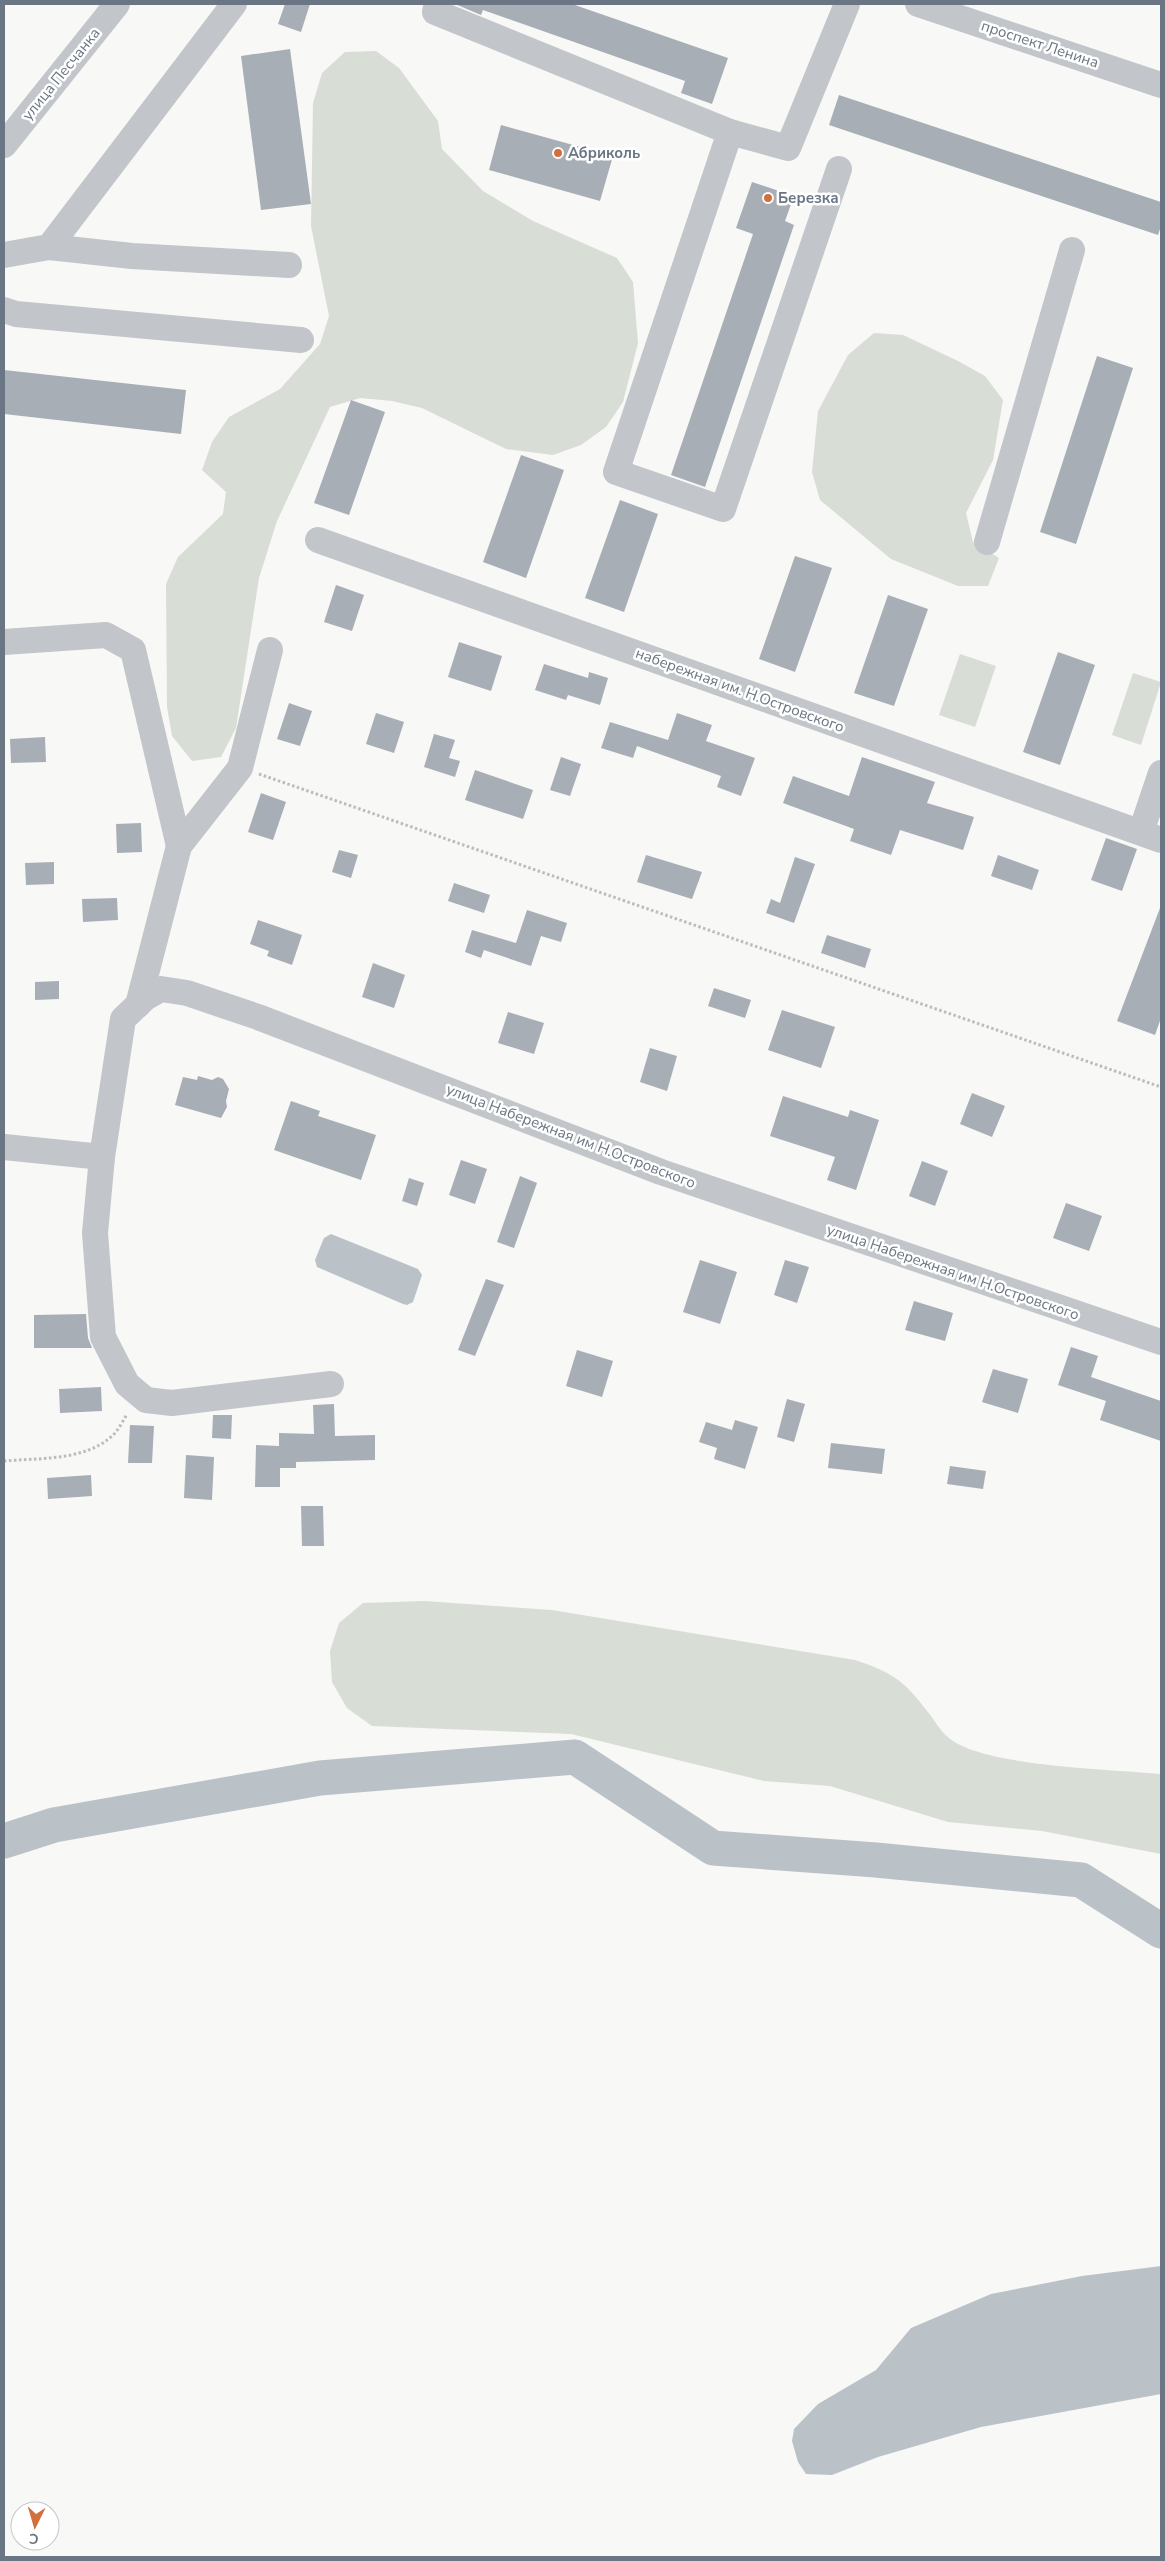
<svg xmlns="http://www.w3.org/2000/svg" width="1165" height="2561" viewBox="0 0 1165 2561" font-family="'Nunito Sans',sans-serif">
	<style>
		.green { fill: #d8ddd6 }
		.water { fill: #bac2c8 }
		.lines { fill: none; stroke-linecap: round; stroke-linejoin: round }
		.river { stroke: #bac2c8; stroke-width: 35 }
		.building { fill: #a8aeb5 }
		.path { stroke: #babcbf; stroke-width: 3; stroke-dasharray: 2.5 2.5; stroke-linecap: butt }
		.minor { stroke: #c2c5c9; stroke-width: 26 }
		.poi-dot { fill: #d16f3d; stroke: #fff; stroke-width: 2 }
		.labels { text-anchor: middle; dominant-baseline: central; stroke-width: 5; stroke-linejoin: round; paint-order: stroke }
		.street-label { font-size: 15px; fill: #6b7684; stroke: #fff }
		.poi-label { font-size: 15px; font-weight: bold; fill: #6b7684; stroke: #fff; text-anchor: start }
	</style>
	<rect width="100%" height="100%" fill="#f8f8f6"/>
	<!-- green -->
	<g class="green">
		<polygon points="376,51 399,68 438,121 442,149 483,191 533,221 617,258 633,282 638,343 623,402 606,427 581,445 553,455 506,449 422,408 392,401 360,398 330,407 277,521 259,578 236,728 221,757 192,761 172,736 167,707 166,584 178,557 223,514 226,492 202,470 212,442 229,417 280,389 320,344 329,316 311,226 313,103 322,73 345,52"/>
		<polygon points="874,333 903,335 958,361 985,376 1003,400 993,460 966,513 973,542 999,558 988,586 958,586 891,559 820,500 812,472 818,411 848,355"/>
		<polygon points="960,654 996,666 975,727 939,715"/>
		<polygon points="1133,673 1161,682 1141,745 1112,735"/>
		<path d="M424 1601 552 1610 855 1660C891 1672 904 1680 927 1711 934 1719 940 1731 949 1738 984 1767 1112 1769 1161 1774V1854L1042 1831 948 1822 830 1786 764 1781 571 1734 372 1726 347 1708 332 1682 330 1651 339 1623 363 1603Z"/>
	</g>
	<!-- water -->
	<g class="water">
		<polygon points="331,1234 418,1269 422,1275 413,1302 407,1305 403,1304 317,1267 315,1260 324,1238"/>
		<polygon points="1161,2266 1161,2394 981,2427 878,2457 832,2475 806,2474 798,2462 792,2441 794,2429 818,2404 876,2370 911,2328 991,2294 1082,2276"/>
	</g>
	<g class="lines">
		<!-- river -->
		<polyline class="river" points="4,1841 54,1825 320,1778 575,1757 713,1848 876,1860 1081,1880 1161,1931"/>
	</g>
	<!-- building -->
	<g class="building">
		<polygon points="285,4 310,4 301,32 278,24"/>
		<polygon points="455,4 572,4 728,58 712,104 681,93 685,81 483,10 481,15"/>
		<polygon points="290,49 311,204 261,210 241,56"/>
		<polygon points="839,95 1161,202 1161,226 1158,235 829,125"/>
		<polygon points="501,125 613,156 600,201 489,170"/>
		<polygon points="752,182 794,196 785,221 794,225 705,487 671,475 753,234 736,228"/>
		<polygon points="1097,356 1133,368 1076,544 1040,532"/>
		<polygon points="4,370 186,390 181,434 4,414"/>
		<polygon points="351,400 385,412 349,515 314,503"/>
		<polygon points="521,455 564,470 526,578 483,562"/>
		<polygon points="620,500 658,514 624,612 585,598"/>
		<polygon points="795,556 832,568 795,672 759,659"/>
		<polygon points="336,585 364,595 352,631 324,622"/>
		<polygon points="888,595 928,609 894,706 854,693"/>
		<polygon points="459,642 502,656 491,691 448,677"/>
		<polygon points="1058,652 1095,665 1060,765 1023,752"/>
		<polygon points="544,664 588,678 589,672 608,678 600,705 568,695 566,700 535,690"/>
		<polygon points="289,703 312,711 300,746 277,739"/>
		<polygon points="376,713 404,722 394,753 366,744"/>
		<polygon points="677,713 712,725 706,741 755,758 741,796 717,787 721,776 637,746 633,758 601,748 610,722 668,740"/>
		<polygon points="434,734 455,740 449,758 460,761 455,777 424,767"/>
		<polygon points="45,737 46,762 11,763 10,739"/>
		<polygon points="561,757 581,764 570,796 550,790"/>
		<polygon points="862,757 935,782 927,803 974,817 963,850 900,830 891,855 850,841 854,829 783,803 793,776 849,796"/>
		<polygon points="475,770 533,790 523,819 465,800"/>
		<polygon points="261,793 286,802 273,840 248,832"/>
		<polygon points="141,823 142,852 117,853 116,824"/>
		<polygon points="1106,838 1137,849 1122,891 1091,880"/>
		<polygon points="339,850 358,855 351,878 332,872"/>
		<polygon points="646,855 702,872 692,899 637,882"/>
		<polygon points="998,855 1039,870 1032,890 991,876"/>
		<polygon points="795,857 815,864 794,923 766,913 771,899 780,903"/>
		<polygon points="54,862 54,884 26,885 25,863"/>
		<polygon points="454,883 490,895 484,913 448,901"/>
		<polygon points="117,898 118,920 83,922 82,899"/>
		<polygon points="1160,908 1161,1018 1155,1035 1117,1021"/>
		<polygon points="527,910 567,923 561,942 541,936 531,966 484,950 481,958 465,952 472,930 516,943"/>
		<polygon points="258,920 302,935 292,965 267,956 269,951 250,944"/>
		<polygon points="827,935 871,949 865,968 821,953"/>
		<polygon points="373,963 405,975 394,1008 362,997"/>
		<polygon points="59,981 59,999 35,1000 35,982"/>
		<polygon points="714,988 751,1000 745,1018 708,1006"/>
		<polygon points="782,1010 835,1027 821,1068 768,1050"/>
		<polygon points="508,1012 544,1023 534,1054 498,1043"/>
		<polygon points="650,1048 677,1056 667,1091 640,1082"/>
		<polygon points="198,1076 212,1080 218,1077 223,1079 229,1089 226,1101 227,1107 221,1118 175,1105 183,1077 197,1080"/>
		<polygon points="972,1093 1005,1106 992,1137 960,1124"/>
		<polygon points="783,1096 848,1117 850,1110 879,1120 856,1190 827,1180 835,1157 770,1136"/>
		<polygon points="291,1101 320,1111 318,1116 376,1135 361,1180 274,1150"/>
		<polygon points="461,1160 487,1169 475,1204 449,1195"/>
		<polygon points="922,1161 948,1171 935,1206 909,1196"/>
		<polygon points="520,1176 537,1183 514,1248 497,1242"/>
		<polygon points="409,1178 424,1183 417,1206 402,1201"/>
		<polygon points="1066,1203 1102,1216 1089,1251 1053,1238"/>
		<polygon points="700,1260 737,1272 720,1324 683,1312"/>
		<polygon points="785,1260 809,1267 797,1303 774,1295"/>
		<polygon points="486,1279 504,1285 475,1356 458,1350"/>
		<polygon points="914,1301 953,1313 945,1341 905,1330"/>
		<polygon points="86,1314 88,1338 92,1348 34,1348 34,1315"/>
		<polygon points="1071,1347 1098,1356 1091,1377 1161,1401 1161,1441 1100,1420 1106,1401 1058,1385"/>
		<polygon points="577,1350 613,1361 602,1397 566,1386"/>
		<polygon points="993,1369 1028,1379 1018,1413 982,1402"/>
		<polygon points="101,1387 102,1411 60,1413 59,1389"/>
		<polygon points="787,1399 805,1404 794,1442 777,1437"/>
		<polygon points="334,1404 335,1436 375,1435 375,1460 296,1462 296,1468 280,1468 280,1487 255,1487 256,1445 279,1446 279,1433 314,1434 313,1405"/>
		<polygon points="213,1415 232,1415 231,1439 212,1438"/>
		<polygon points="735,1420 758,1427 745,1469 714,1459 717,1448 699,1442 706,1422 732,1430"/>
		<polygon points="130,1425 154,1426 152,1463 128,1463"/>
		<polygon points="831,1443 885,1449 882,1474 828,1468"/>
		<polygon points="186,1455 214,1457 212,1500 184,1498"/>
		<polygon points="950,1466 986,1471 983,1489 947,1484"/>
		<polygon points="91,1475 92,1496 48,1499 47,1478"/>
		<polygon points="301,1506 323,1506 324,1546 302,1546"/>
	</g>
	<g class="lines">
		<!-- path -->
		<g class="path">
			<polyline points="259,774 1161,1087"/>
			<path d="M4 1461C38 1458 85 1461 112 1436 118 1431 123 1421 127 1414"/>
		</g>
		<!-- minor -->
		<g class="minor">
			<polyline points="437,4 435,12 730,132 788,148 847,4"/>
			<polyline points="918,4 1161,85"/>
			<polyline points="730,132 616,472 723,509 839,169"/>
			<polyline points="4,145 117,4"/>
			<polyline points="49,247 132,256 289,265"/>
			<polyline points="4,255 49,247 234,4"/>
			<polyline points="4,310 16,314 301,340"/>
			<polyline points="318,540 1161,840"/>
			<polyline points="987,542 1072,250"/>
			<polyline points="4,642 106,635 133,650 179,846"/>
			<polyline points="1141,832 1161,773"/>
			<polyline points="138,1005 179,846 240,768 270,650"/>
			<polyline points="4,1147 102,1157"/>
			<polyline points="331,1384 172,1403 146,1400 127,1384 103,1337 95,1233 102,1157 123,1019 145,998 161,989 187,993 258,1017 661,1172 1161,1342"/>
		</g>
	</g>
	<!-- markers -->
	<g class="poi-dot">
		<circle cx="558" cy="153" r="5"/>
		<circle cx="768" cy="198" r="5"/>
	</g>
	<g class="labels">
		<!-- street labels -->
		<g class="street-label">
			<text transform="translate(1040 44) rotate(18)">проспект Ленина</text>
			<text transform="translate(61 74) rotate(-51)">улица Песчанка</text>
			<text transform="translate(740 690) rotate(20)">набережная им. Н.Островского</text>
			<text transform="translate(571 1136) rotate(21)">улица Набережная им Н.Островского</text>
			<text transform="translate(953 1272) rotate(19)">улица Набережная им Н.Островского</text>
		</g>
		<!-- poi labels -->
		<g class="poi-label">
			<text x="568" y="153">Абриколь</text>
			<text x="778" y="198">Березка</text>
		</g>
	</g>
	<!-- border -->
	<rect width="1165" height="2561" fill="none" stroke="#6b7684" stroke-width="10"/>
	<!-- north arrow -->
	<g transform="translate(35 2526) rotate(185)"><circle r="24" fill="#ffffff" stroke="#c4c8ce"/>
	<path d="M0-4L9 19L0 12L-9 19Z" fill="#d16f3d"/>
	<text y="-8" font-size="14" font-weight="bold" text-anchor="middle" fill="#6b7684">С</text>
	</g>
</svg>
